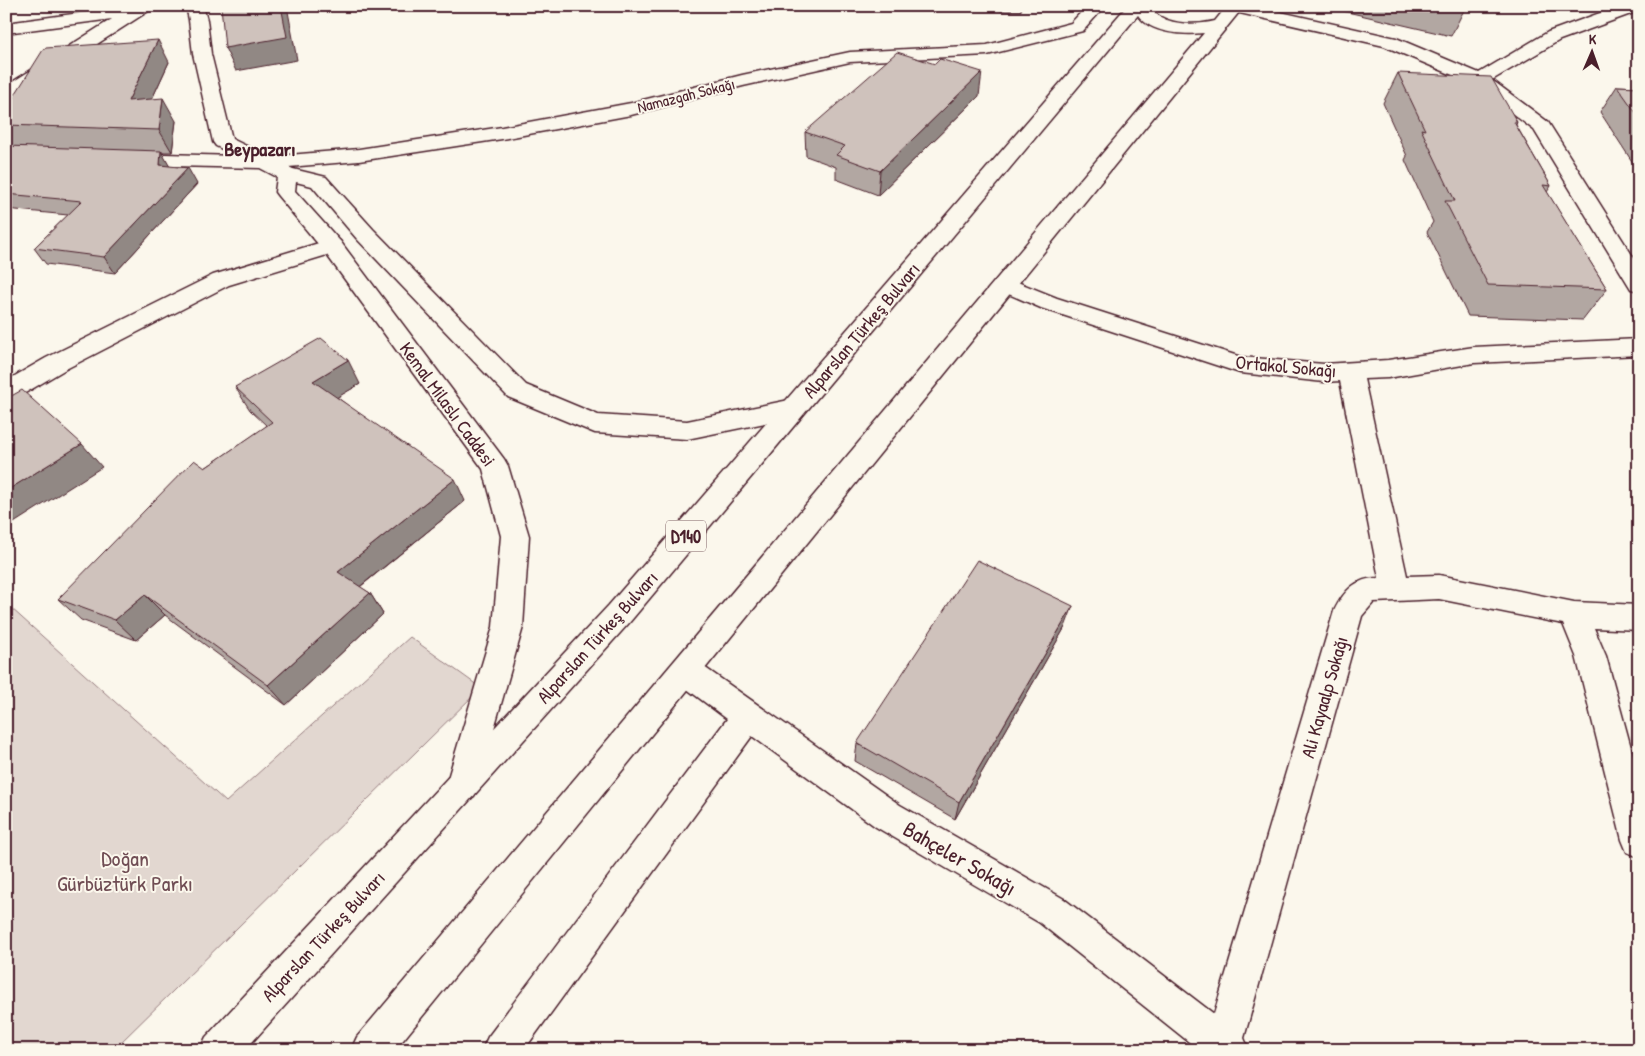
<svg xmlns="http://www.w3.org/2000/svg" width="1645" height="1056" viewBox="0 0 1645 1056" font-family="'Patrick Hand',sans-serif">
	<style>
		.green { fill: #e2d7d0; stroke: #967b7e }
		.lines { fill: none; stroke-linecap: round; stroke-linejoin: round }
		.street-casing { stroke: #4a1f2b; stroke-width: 3 }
		.secondary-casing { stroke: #4a1f2b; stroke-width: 3 }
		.highway-casing { stroke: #4a1f2b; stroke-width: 3 }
		.street { fill: #fbf7ec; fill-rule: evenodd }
		.secondary { fill: #fbf7ec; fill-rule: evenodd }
		.highway { fill: #fbf7ec; fill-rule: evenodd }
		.wall { fill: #b2a7a2; stroke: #4a1f2b }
		.shaded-wall { fill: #918884; stroke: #4a1f2b }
		.building { fill: #cfc2bc; stroke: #4a1f2b }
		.labels { text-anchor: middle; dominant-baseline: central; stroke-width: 4; stroke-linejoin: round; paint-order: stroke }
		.far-street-label { font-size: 16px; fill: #4a1f2b; stroke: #fbf7ec }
		.shield { fill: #fbf7ec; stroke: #7f6065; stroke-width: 1 }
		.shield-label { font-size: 18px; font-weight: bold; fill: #4a1f2b }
		.street-label { font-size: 19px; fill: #4a1f2b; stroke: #fbf7ec }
		.far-district-label { font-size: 20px; font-weight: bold; fill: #4a1f2b; stroke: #fbf7ec }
		.near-park-label { font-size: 22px; fill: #704d54; stroke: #fbf7ec }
		.near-street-label { font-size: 22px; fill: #4a1f2b; stroke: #fbf7ec }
	</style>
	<rect width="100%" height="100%" fill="#fbf7ec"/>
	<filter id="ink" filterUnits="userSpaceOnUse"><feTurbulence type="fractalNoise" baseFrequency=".02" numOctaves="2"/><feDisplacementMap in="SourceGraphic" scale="10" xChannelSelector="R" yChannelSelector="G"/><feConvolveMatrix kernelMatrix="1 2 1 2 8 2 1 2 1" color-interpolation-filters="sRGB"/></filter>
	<g filter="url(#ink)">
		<!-- green -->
		<polygon class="green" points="11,608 226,802 410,637 481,688 113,1050 6,1050 6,611"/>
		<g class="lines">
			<defs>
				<g id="street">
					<polygon points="132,6 152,6 150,10 13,98 6,100 6,86 112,19 6,33 6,23"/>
					<polygon points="999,6 1022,6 1020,10 1001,10"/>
					<polygon points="1087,6 1105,6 1083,31 987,55 850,62 743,86 631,115 502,139 359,161 265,169 258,167 255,163 258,159 265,157 359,149 502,127 631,103 742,75 850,52 987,45 1071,23"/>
					<polygon points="1254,6 1396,38 1479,73 1548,32 1619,6 1639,6 1639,11 1560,40 1492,80 1548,122 1639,266 1639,291 1631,289 1534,130 1474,84 1384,46 1235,12 1229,11 1227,7"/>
					<polygon points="332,239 340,241 343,246 340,251 229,285 64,370 15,399 6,402 6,381 46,358 213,275"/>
					<path d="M1005 277 1057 298 1241 357 1324 364 1388 360 1474 347 1639 339V355L1474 363 1388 378 1364 379 1407 576 1439 575 1574 602 1639 605V630L1594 628 1606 656 1639 777V857L1627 852 1622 840 1576 656 1563 624 1439 599 1374 602 1362 616 1244 1038 1249 1050H1199L1040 923 876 827 752 736 524 1050H482L488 1037 727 719 675 680 671 671 675 662 686 658 697 662 900 805 1064 899 1214 1014 1334 611C1344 591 1355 578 1379 578L1340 381 1324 382 1240 373 1041 308 997 289 994 284 997 279Z"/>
				</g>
				<polygon id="secondary" points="186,6 203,6 207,20 211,54 232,139 293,169 326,177 373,229 526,385 598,415 687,421 794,399 803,402 807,408 803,414 794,417 687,439 595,433 508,397 357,239 312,186 296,182 295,191 340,241 504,459 508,466 529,536 523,627 478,785 474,796 462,801 450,796 446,785 493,627 501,536 483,469 324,251 278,196 275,192 277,177 260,168 128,165 121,163 118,159 121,155 128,153 236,156 216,146 213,142 193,54 189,20"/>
				<path id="highway" d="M1127 6H1149C1162 26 1193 26 1215 21L1227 6H1244L395 1050H351L357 1037 1204 33C1184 35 1151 34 1138 15L629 623 245 1050H200L206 1037 609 605Z"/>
			</defs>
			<!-- street casing -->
			<use href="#street" class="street-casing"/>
			<!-- secondary casing -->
			<use href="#secondary" class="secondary-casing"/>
			<!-- highway casing -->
			<use href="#highway" class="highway-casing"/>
			<!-- street -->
			<use href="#street" class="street"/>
			<!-- secondary -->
			<use href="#secondary" class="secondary"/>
			<!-- highway -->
			<use href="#highway" class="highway"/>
		</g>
		<!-- wall -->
		<g class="wall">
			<polygon points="1345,6 1466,6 1451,36 1343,11"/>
			<polygon points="169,62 152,99 176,121 172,152 161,152 169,166 197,184 115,273 46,264 34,248 68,215 6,209 6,146 12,146 6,138 6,109"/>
			<polygon points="1398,73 1517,122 1516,125 1551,186 1547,192 1607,289 1583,320 1468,316 1427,232 1433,222 1405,160 1407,156 1383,103"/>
			<polygon points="1617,86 1639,87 1639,166 1635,166 1600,112"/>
			<polygon points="979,96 878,195 836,179 836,167 806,156 805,132"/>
			<polygon points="360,384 337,397 465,501 360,587 370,593 383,614 286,705 165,615 136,640 81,620 58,599 205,468 267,426 250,410 235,387"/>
			<polygon points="1065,627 955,819 855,761 857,743"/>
		</g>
		<!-- shaded-wall -->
		<g class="shaded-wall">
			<polygon points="281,6 287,6 297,60 236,71 225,48"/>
			<polygon points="158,40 169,62 141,123 128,101"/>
			<polygon points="982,72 979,96 878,195 880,171"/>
			<polygon points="163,98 176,121 172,152 159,130"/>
			<polygon points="161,151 170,167 160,165"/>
			<polygon points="188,168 197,184 115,273 104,257"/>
			<polygon points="348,360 360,384 326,404 313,381"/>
			<polygon points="82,444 102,467 6,528 6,491"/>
			<polygon points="455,479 465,501 352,593 338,572"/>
			<polygon points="370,593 383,614 286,705 268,685"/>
			<polygon points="145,595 165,615 136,640 115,620"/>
			<polygon points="1073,606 1065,627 955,819 959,802"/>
		</g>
		<!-- building -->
		<g class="building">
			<polygon points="221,6 281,6 287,37 225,48"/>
			<polygon points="158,40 128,101 163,98 159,130 6,125 6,109 43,50 46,48"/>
			<polygon points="897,52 935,64 940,59 982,72 880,171 836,155 845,146 805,132"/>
			<polygon points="1398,73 1491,77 1517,122 1514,122 1551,186 1543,185 1607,289 1488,285 1445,201 1455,201 1421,129 1425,130"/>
			<polygon points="1617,86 1639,87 1639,117"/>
			<polygon points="6,146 161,151 160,165 188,168 104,257 34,248 82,201 6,194"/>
			<polygon points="321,338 348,360 313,381 455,479 338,572 370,593 268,685 145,595 115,620 58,599 194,460 205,468 272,422 235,387"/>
			<polygon points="22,390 82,444 6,491 6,399"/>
			<polygon points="977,560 1073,606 959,802 857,743"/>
		</g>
	</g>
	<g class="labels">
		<!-- far-street labels -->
		<g class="far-street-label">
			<text transform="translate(686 95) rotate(-14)">Namazgah Sokağı</text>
		</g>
		<!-- shield labels -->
		<rect class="shield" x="666" y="520.5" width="40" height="31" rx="4"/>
		<g class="shield-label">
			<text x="686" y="536">D140</text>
		</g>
		<!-- street labels -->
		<g class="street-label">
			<text transform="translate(861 330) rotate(-50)">Alparslan Türkeş Bulvarı</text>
			<text transform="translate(1286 366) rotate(5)">Ortakol Sokağı</text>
			<text transform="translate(448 404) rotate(54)">Kemal Milaslı Caddesi</text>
			<text transform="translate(597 637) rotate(-48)">Alparslan Türkeş Bulvarı</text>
			<text transform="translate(1324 697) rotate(-74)">Ali Kayaalp Sokağı</text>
			<text transform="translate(323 936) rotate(-47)">Alparslan Türkeş Bulvarı</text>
		</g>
		<!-- far-district labels -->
		<g class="far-district-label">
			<text x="260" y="148">Beypazarı</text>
		</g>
		<!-- near-park labels -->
		<g class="near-park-label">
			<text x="125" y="858">Doğan<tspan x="125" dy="25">Gürbüztürk Parkı</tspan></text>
		</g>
		<!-- near-street labels -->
		<g class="near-street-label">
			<text transform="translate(960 858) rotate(30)">Bahçeler Sokağı</text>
		</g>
	</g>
	<!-- margin -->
	<rect width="1645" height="1056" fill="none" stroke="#fbf7ec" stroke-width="25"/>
	<rect x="12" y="12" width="1620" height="1031" fill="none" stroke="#4a1f2b" stroke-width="2" filter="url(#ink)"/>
	<!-- north arrow -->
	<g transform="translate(1592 52) rotate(2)" stroke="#fbf7ec" stroke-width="4" paint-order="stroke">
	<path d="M0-4L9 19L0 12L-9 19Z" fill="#4a1f2b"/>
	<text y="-8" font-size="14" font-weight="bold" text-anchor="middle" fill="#4a1f2b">K</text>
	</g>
</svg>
